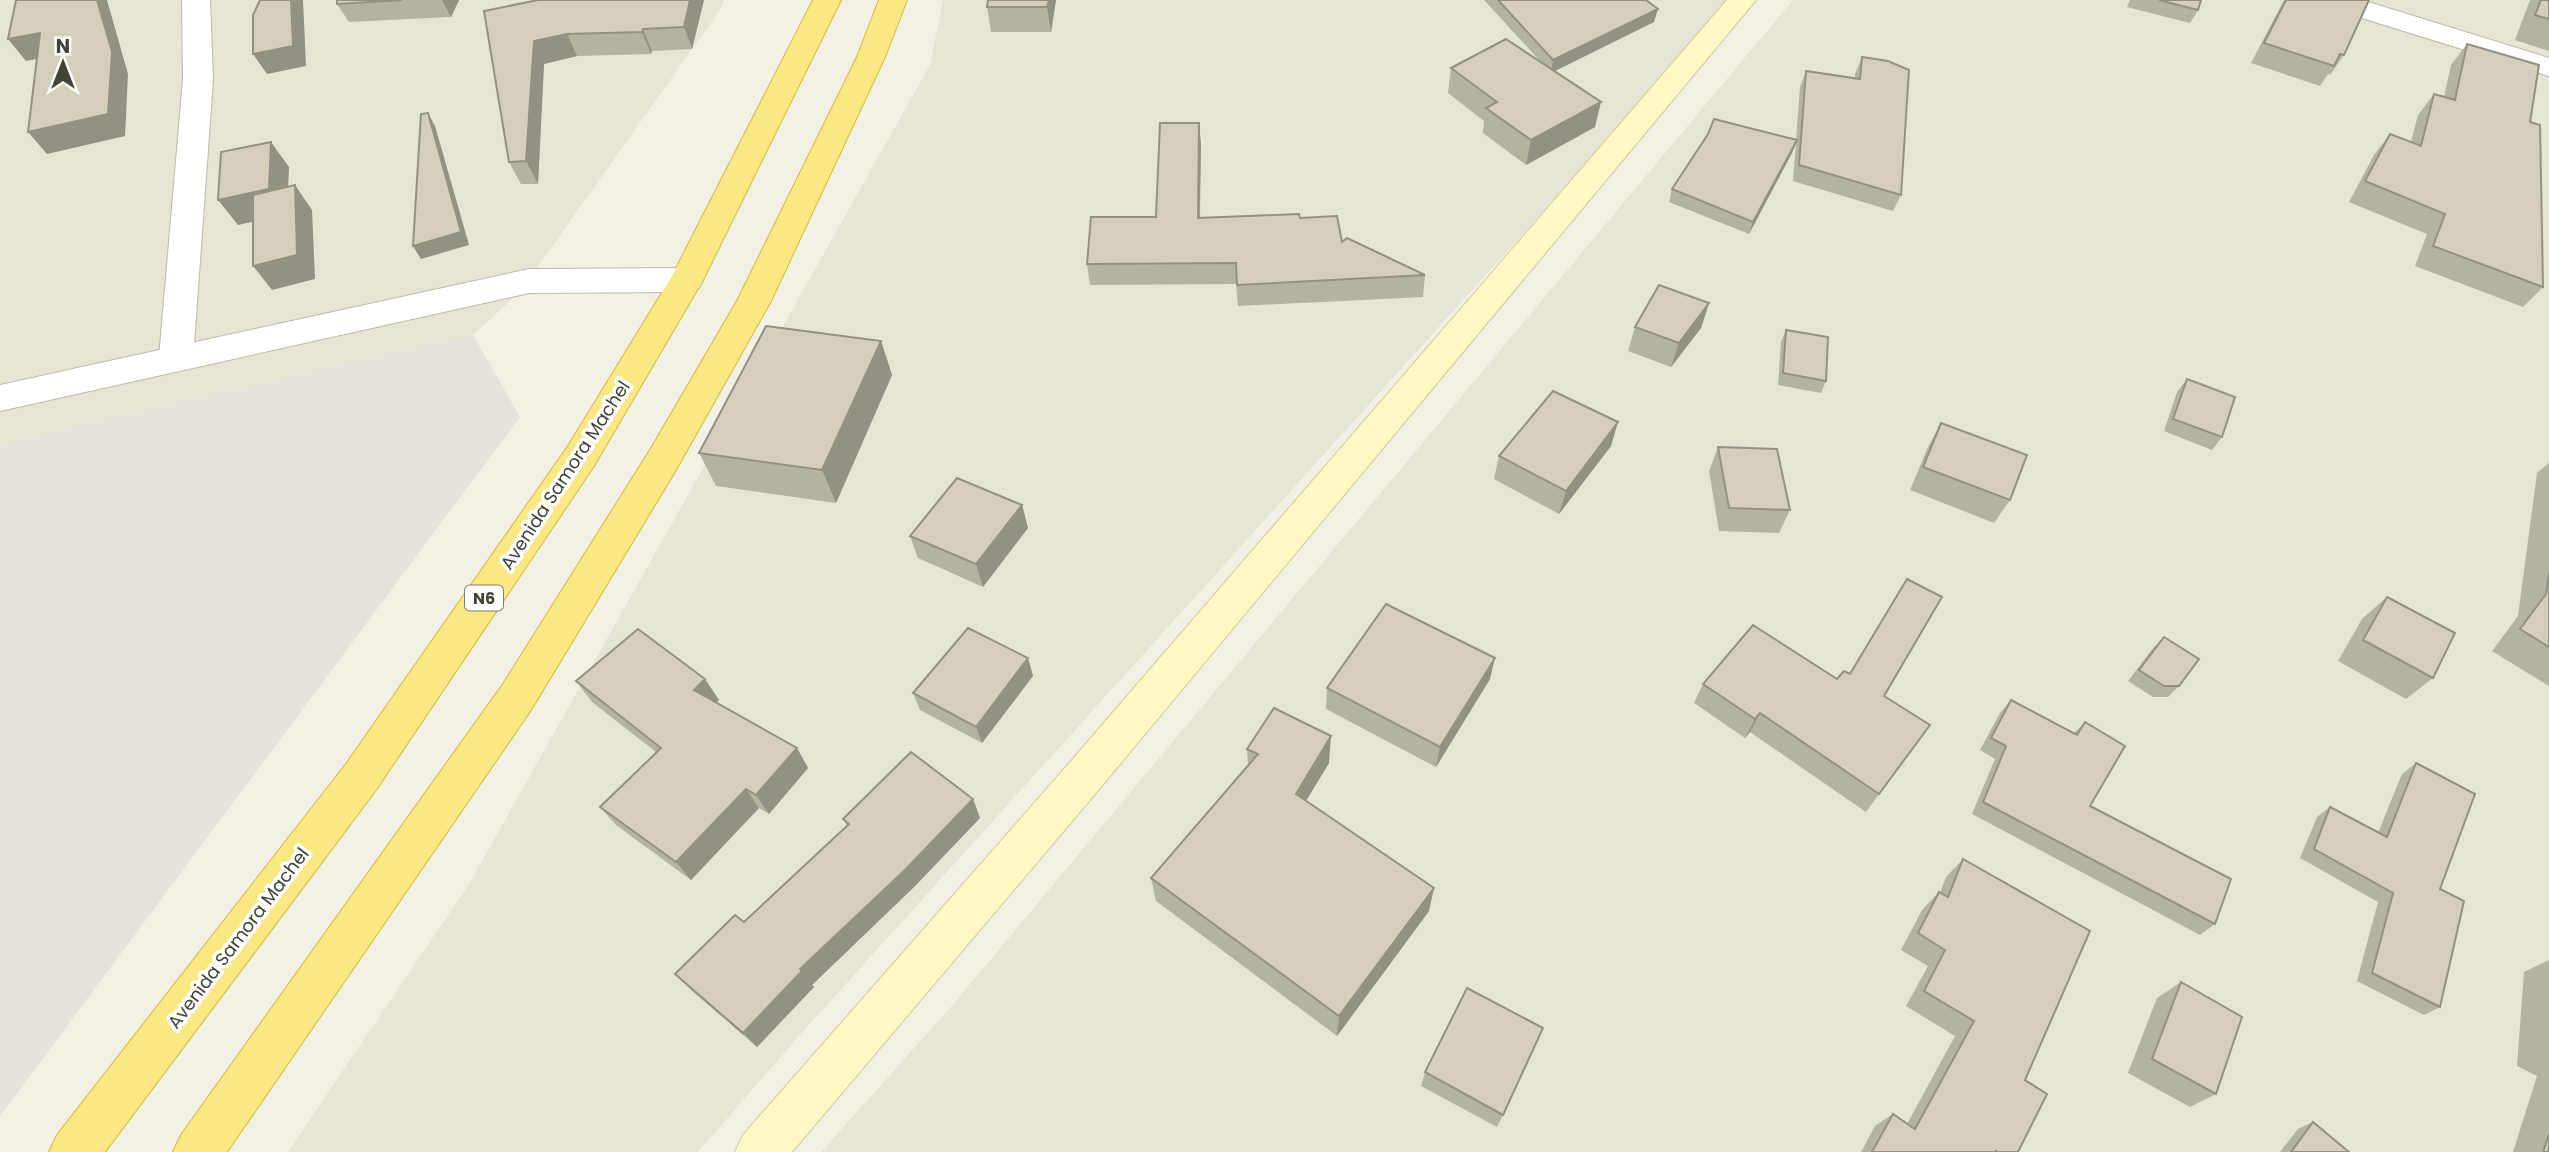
<svg xmlns="http://www.w3.org/2000/svg" width="2549" height="1152" viewBox="0 0 2549 1152" font-family="Poppins,sans-serif">
	<style>
		.residential { fill: #e6e4d5 }
		.industrial { fill: #e5e2db }
		.lines { fill: none; stroke-linecap: round; stroke-linejoin: round }
		.minor-casing { stroke: #bebaa9; stroke-width: 2 }
		.tertiary-casing { stroke: #bebaa9; stroke-width: 2 }
		.secondary-casing { stroke: #d1cc98; stroke-width: 2 }
		.trunk-casing { stroke: #d8b93b; stroke-width: 2 }
		.minor { fill: #fff; fill-rule: evenodd }
		.tertiary { fill: #fff; fill-rule: evenodd }
		.secondary { fill: #fdf9c7; fill-rule: evenodd }
		.trunk { fill: #fae882; fill-rule: evenodd }
		.wall { fill: #b6b2a2 }
		.shaded-wall { fill: #949184 }
		.building { fill: #d4cfbc; stroke: #949184; stroke-width: 2 }
		.labels { text-anchor: middle; dominant-baseline: central; stroke-width: 7; stroke-linejoin: round; paint-order: stroke }
		.shield { fill: #fff; stroke: #7d7b72; stroke-width: 2 }
		.shield-label { font-size: 16px; font-weight: bold; fill: #454236 }
		.street-label { font-size: 18px; fill: #454236; stroke: #fff }
	</style>
	<rect width="100%" height="100%" fill="#f3f1e6"/>
	<!-- residential -->
	<g class="residential">
		<polygon points="0,0 724,0 720,10 519,293 473,335 0,445"/>
		<polygon points="943,0 1734,0 799,1036 698,1152 288,1152 469,884 930,65"/>
		<polygon points="1793,0 2549,0 2549,1152 821,1152 950,1008"/>
	</g>
	<!-- industrial -->
	<polygon class="industrial" points="473,335 520,417 0,1116 0,445"/>
	<g class="lines">
		<defs>
			<g id="minor">
				<polygon points="182,0 210,0 213,80 193,358 188,367 176,371 164,367 159,358 183,80"/>
				<polygon points="2319,0 2362,0 2549,58 2549,76 2323,6"/>
			</g>
			<polygon id="tertiary" points="687,268 699,272 703,280 699,288 687,292 529,293 0,411 0,385 529,269"/>
			<polygon id="secondary" points="1727,0 1756,0 1101,787 792,1152 735,1152 743,1135 1071,761"/>
			<g id="trunk">
				<polygon points="813,0 841,0 703,280 594,466 376,790 105,1152 49,1152 57,1135 346,764 568,446 671,278"/>
				<polygon points="879,0 907,0 885,57 771,301 676,470 531,710 227,1152 173,1152 181,1135 503,684 650,450 737,301 857,57"/>
			</g>
		</defs>
		<!-- minor casing -->
		<use href="#minor" class="minor-casing"/>
		<!-- tertiary casing -->
		<use href="#tertiary" class="tertiary-casing"/>
		<!-- secondary casing -->
		<use href="#secondary" class="secondary-casing"/>
		<!-- trunk casing -->
		<use href="#trunk" class="trunk-casing"/>
		<!-- minor -->
		<use href="#minor" class="minor"/>
		<!-- tertiary -->
		<use href="#tertiary" class="tertiary"/>
		<!-- secondary -->
		<use href="#secondary" class="secondary"/>
		<!-- trunk -->
		<use href="#trunk" class="trunk"/>
	</g>
	<!-- wall -->
	<g class="wall">
		<polygon points="337,0 459,0 451,17 349,22 337,4"/>
		<polygon points="538,0 704,0 692,49 652,51 651,54 577,56 544,64 538,184 521,184 509,162"/>
		<polygon points="988,0 1056,0 1051,32 991,32 987,7"/>
		<polygon points="1484,0 1646,0 1654,22 1554,71 1595,127 1526,165 1483,133 1484,121 1448,93 1451,68 1541,62"/>
		<polygon points="2130,0 2201,0 2198,10 2190,23 2127,7"/>
		<polygon points="2284,0 2369,0 2344,55 2330,75 2328,74 2320,86 2251,63"/>
		<polygon points="2530,0 2549,0 2549,51 2515,40"/>
		<polygon points="2467,44 2530,122 2543,287 2523,307 2415,266 2427,234 2349,202 2374,155 2390,134 2411,142 2418,115 2434,94 2444,97 2451,65"/>
		<polygon points="1862,57 1901,195 1893,211 1793,181 1796,143 1792,153 1749,234 1669,202 1672,189 1796,140 1800,87 1806,71 1855,78 1855,74"/>
		<polygon points="1201,144 1200,218 1300,218 1342,242 1425,275 1423,297 1238,306 1236,284 1090,285 1087,264 1156,217"/>
		<polygon points="1709,303 1701,328 1671,367 1628,351 1635,327"/>
		<polygon points="1786,330 1826,381 1821,393 1778,385 1781,342"/>
		<polygon points="881,341 892,375 836,503 716,486 699,453"/>
		<polygon points="2187,379 2222,437 2212,450 2164,431 2177,392"/>
		<polygon points="1941,423 2010,500 1994,523 1910,490 1928,447"/>
		<polygon points="1611,446 1559,514 1494,479 1499,456"/>
		<polygon points="1718,447 1790,510 1779,533 1719,531 1709,471"/>
		<polygon points="2549,463 2549,686 2492,651 2518,616 2537,473"/>
		<polygon points="1022,505 1028,528 983,587 918,558 910,536"/>
		<polygon points="1907,579 1884,696 1879,794 1866,812 1750,732 1745,738 1694,703 1703,684 1837,679 1849,674"/>
		<polygon points="2387,597 2433,678 2406,699 2338,661 2362,619"/>
		<polygon points="2164,637 2179,686 2168,697 2153,697 2128,681 2153,648"/>
		<polygon points="1028,658 1033,676 982,743 920,710 913,693"/>
		<polygon points="1490,679 1436,767 1326,709 1327,688"/>
		<polygon points="576,681 719,700 716,702 797,748 808,768 769,814 759,808 691,880 616,825 600,807 656,752 592,702"/>
		<polygon points="2011,700 2074,733 2085,722 2090,806 2215,924 2200,935 1972,814 1995,759 1980,750 2000,713"/>
		<polygon points="1247,749 1329,763 1306,801 1429,911 1337,1036 1156,901 1151,878 1248,766"/>
		<polygon points="2416,763 2440,889 2440,1007 2424,1015 2357,981 2378,902 2300,858 2317,817 2330,807 2378,833 2402,774"/>
		<polygon points="973,799 980,818 915,886 812,985 814,987 757,1047 691,990 675,974 744,922 847,826 843,819"/>
		<polygon points="1963,859 2025,1080 2018,1152 1861,1152 1875,1126 1893,1114 1907,1124 1955,1036 1906,1006 1928,966 1901,950 1922,910 1939,892 1940,893 1946,877"/>
		<polygon points="2549,960 2549,1152 2513,1152 2537,1076 2517,1066 2524,972"/>
		<polygon points="2181,982 2216,1094 2190,1107 2128,1073 2157,998"/>
		<polygon points="1425,1072 1503,1115 1497,1127 1421,1086"/>
		<polygon points="2313,1122 2349,1152 2280,1152 2298,1129"/>
	</g>
	<!-- shaded-wall -->
	<g class="shaded-wall">
		<polygon points="97,0 107,0 128,74 125,136 47,154 28,132"/>
		<polygon points="291,0 303,0 306,66 267,74 253,54"/>
		<polygon points="442,0 459,0 451,17"/>
		<polygon points="690,0 704,0 692,49 684,27"/>
		<polygon points="1049,0 1056,0 1051,32 1047,7"/>
		<polygon points="1658,9 1654,22 1551,73 1553,60"/>
		<polygon points="643,29 652,51 651,54 642,32"/>
		<polygon points="40,33 58,55 26,61 8,39"/>
		<polygon points="567,34 577,56 544,64 538,184 526,161 534,41"/>
		<polygon points="1601,102 1595,127 1526,165 1531,140"/>
		<polygon points="428,113 435,126 469,245 421,259 413,246"/>
		<polygon points="1199,123 1201,144 1199,239 1198,218"/>
		<polygon points="1797,140 1792,153 1749,234 1753,222"/>
		<polygon points="271,142 289,167 287,214 238,225 218,200"/>
		<polygon points="295,185 312,210 315,279 272,290 253,266"/>
		<polygon points="1709,303 1701,328 1671,367 1679,343"/>
		<polygon points="881,341 892,375 836,503 822,470"/>
		<polygon points="1618,422 1611,446 1559,514 1566,491"/>
		<polygon points="1022,505 1028,528 983,587 976,564"/>
		<polygon points="1028,658 1033,676 982,743 976,727"/>
		<polygon points="1495,658 1490,679 1436,767 1440,747"/>
		<polygon points="705,679 719,700 708,710 694,690"/>
		<polygon points="1760,713 1750,732 1745,738 1755,719"/>
		<polygon points="1331,736 1329,763 1295,819 1296,794"/>
		<polygon points="797,748 808,768 769,814 756,795"/>
		<polygon points="746,789 759,808 691,880 676,862"/>
		<polygon points="973,799 980,818 915,886 812,985 814,987 757,1047 743,1033 800,969"/>
		<polygon points="1434,888 1429,911 1337,1036 1339,1016"/>
	</g>
	<!-- building -->
	<g class="building">
		<polygon points="16,0 97,0 112,52 108,114 28,132 40,33 8,39"/>
		<polygon points="260,0 291,0 293,46 253,54 253,15"/>
		<polygon points="337,0 402,0 337,4"/>
		<polygon points="538,0 690,0 684,27 643,29 642,32 567,34 534,41 526,161 509,162 484,11"/>
		<polygon points="988,0 1049,0 1047,7 987,7"/>
		<polygon points="1498,0 1646,0 1658,9 1553,60"/>
		<polygon points="2159,0 2201,0 2198,10"/>
		<polygon points="2286,0 2369,0 2344,55 2340,54 2334,66 2264,43"/>
		<polygon points="2541,0 2549,0 2549,19 2535,15"/>
		<polygon points="1506,39 1601,102 1531,140 1486,108 1497,102 1451,68"/>
		<polygon points="2467,44 2539,65 2530,122 2540,125 2543,287 2433,246 2445,214 2365,181 2390,134 2421,146 2434,94 2455,100"/>
		<polygon points="1862,57 1888,61 1909,70 1901,195 1799,165 1806,71 1860,79"/>
		<polygon points="428,113 461,232 413,246 421,114"/>
		<polygon points="1714,119 1797,140 1753,222 1672,189 1708,134"/>
		<polygon points="1160,123 1199,123 1198,218 1299,214 1300,218 1337,216 1342,242 1347,238 1425,275 1237,285 1236,263 1087,264 1091,217 1156,217"/>
		<polygon points="271,142 269,189 218,200 221,152"/>
		<polygon points="295,185 297,255 253,266 253,195"/>
		<polygon points="1659,285 1709,303 1679,343 1635,327"/>
		<polygon points="766,326 881,341 822,470 699,453"/>
		<polygon points="1786,330 1828,337 1826,381 1783,373"/>
		<polygon points="2187,379 2235,397 2222,437 2173,419"/>
		<polygon points="1553,391 1618,422 1566,491 1499,456"/>
		<polygon points="1941,423 2027,455 2010,500 1923,467"/>
		<polygon points="1718,447 1777,449 1790,510 1729,508"/>
		<polygon points="957,478 1022,505 976,564 910,536"/>
		<polygon points="2549,573 2549,647 2520,629 2546,594"/>
		<polygon points="1907,579 1942,597 1884,696 1930,725 1879,794 1760,713 1755,719 1703,684 1753,625 1837,679 1844,671 1850,674"/>
		<polygon points="2387,597 2455,633 2433,678 2363,640"/>
		<polygon points="1386,604 1495,658 1440,747 1327,688"/>
		<polygon points="968,628 1028,658 976,727 913,693"/>
		<polygon points="638,629 705,679 694,690 797,748 756,795 746,789 676,862 600,807 661,748 576,681"/>
		<polygon points="2164,637 2199,659 2179,686 2164,686 2139,670"/>
		<polygon points="2011,700 2077,735 2085,722 2125,746 2090,806 2231,879 2215,924 1983,802 2006,746 1991,738"/>
		<polygon points="1274,708 1331,736 1296,794 1434,888 1339,1016 1151,878 1258,754 1247,749"/>
		<polygon points="911,752 973,799 906,869 800,969 802,971 743,1033 675,974 735,915 744,922 849,824 843,819"/>
		<polygon points="2416,763 2475,794 2440,889 2464,901 2440,1007 2372,973 2393,893 2314,849 2330,807 2387,837"/>
		<polygon points="1963,859 2090,931 2025,1080 2047,1094 2018,1152 1998,1152 1996,1151 1996,1152 1872,1152 1893,1114 1915,1129 1974,1021 1924,991 1945,950 1918,933 1939,892 1948,897"/>
		<polygon points="2181,982 2242,1017 2216,1094 2152,1059"/>
		<polygon points="1467,988 1543,1028 1503,1115 1425,1072"/>
		<polygon points="2313,1122 2349,1152 2291,1152"/>
		<polygon points="2549,1134 2549,1152 2543,1152"/>
	</g>
	<g class="labels">
		<!-- shield labels -->
		<rect class="shield" x="465" y="585.5" width="38" height="25" rx="5"/>
		<g class="shield-label">
			<text x="484" y="598">N6</text>
		</g>
		<!-- street labels -->
		<g class="street-label">
			<text transform="translate(565 475) rotate(-57)">Avenida Samora Machel</text>
			<text transform="translate(238 938) rotate(-53)">Avenida Samora Machel</text>
		</g>
	</g>
	<!-- north arrow -->
	<g transform="translate(63 63)" stroke="#ffffff" stroke-width="5" paint-order="stroke">
	<path d="M0-5L12 26L0 18L-12 26Z" fill="#454236"/>
	<text y="-10" font-size="19" font-weight="bold" text-anchor="middle" fill="#454236">N</text>
	</g>
</svg>
